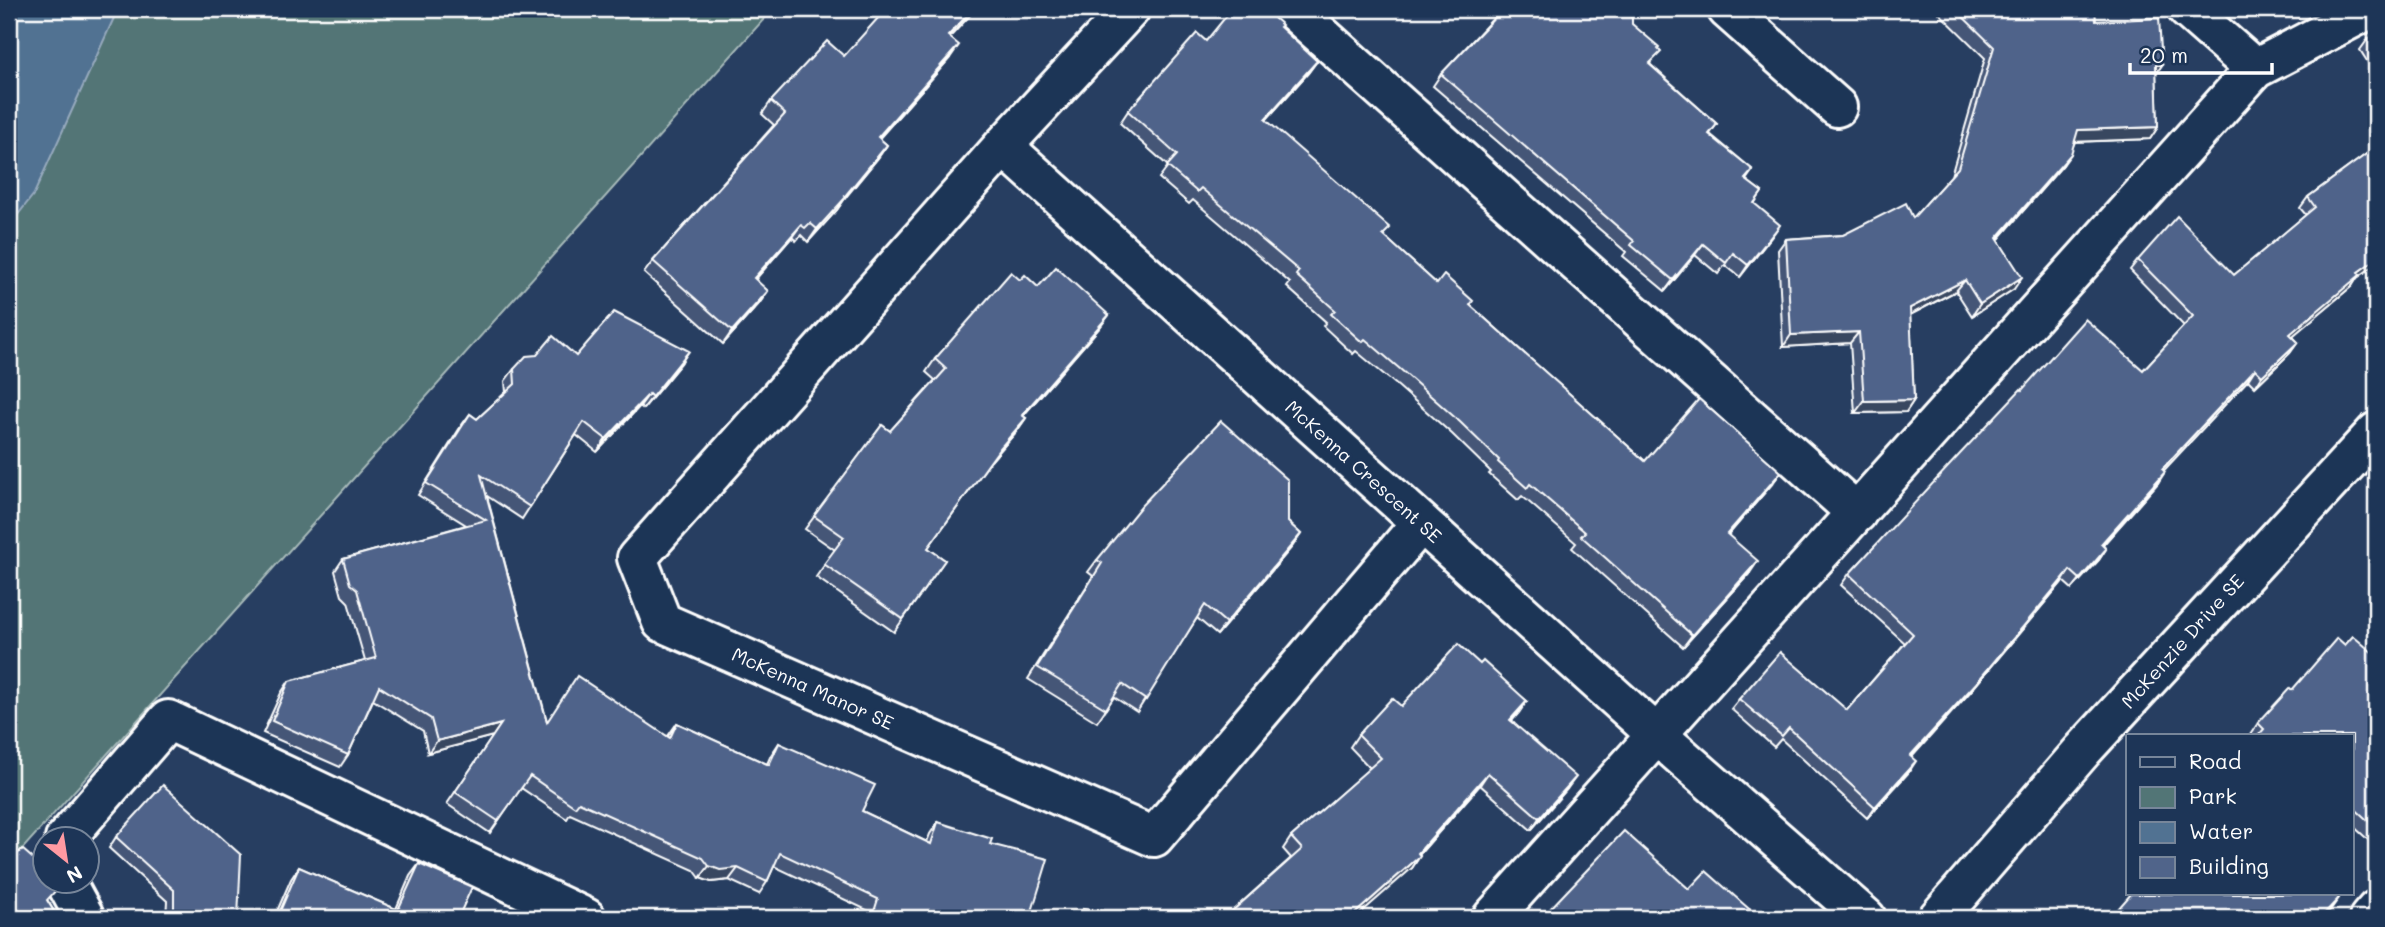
<svg xmlns="http://www.w3.org/2000/svg" width="2385" height="927" viewBox="0 0 2385 927" font-family="Mali,sans-serif">
	<style>
		.green { fill: #527576; stroke: #a8baba; stroke-width: 2 }
		.water { fill: #517292; stroke: #97aabe; stroke-width: 2 }
		.lines { fill: none; stroke-linecap: round; stroke-linejoin: round }
		.minor-casing { stroke: #fff; stroke-width: 44 }
		.minor { stroke: #1d3557; stroke-width: 38 }
		.wall { fill: #455677; stroke: #fff; stroke-width: 2 }
		.shaded-wall { fill: #384661; stroke: #fff; stroke-width: 2 }
		.building { fill: #50648a; stroke: #fff; stroke-width: 2 }
		.labels { text-anchor: middle; dominant-baseline: central; stroke-width: 6; stroke-linejoin: round; paint-order: stroke }
		.street-label { font-size: 19px; fill: #fff; stroke: #1d3557 }
	</style>
	<rect width="100%" height="100%" fill="#273e61"/>
	<filter id="ink" filterUnits="userSpaceOnUse"><feTurbulence type="fractalNoise" baseFrequency=".0143" numOctaves="2"/><feDisplacementMap in="SourceGraphic" scale="14" xChannelSelector="R" yChannelSelector="G"/><feConvolveMatrix kernelMatrix="1 2 1 2 8 2 1 2 1" color-interpolation-filters="sRGB"/></filter>
	<g filter="url(#ink)">
		<!-- green -->
		<polygon class="green" points="9,9 773,9 9,864"/>
		<!-- water -->
		<polygon class="water" points="9,9 118,9 34,194 9,226"/>
		<g class="lines">
			<defs>
				<g id="minor">
					<polyline points="1130,9 1003,146 637,558 662,622 1154,837 1421,523"/>
					<polyline points="1292,9 1857,513"/>
					<polyline points="1727,9 1837,107"/>
					<polyline points="2187,9 2255,69"/>
					<polyline points="1003,146 1657,735 1866,918"/>
					<polyline points="65,839 168,720 586,918"/>
					<polyline points="65,881 85,918"/>
					<polyline points="1492,918 2255,69 2370,9"/>
					<polyline points="1938,918 2083,750 2376,432"/>
					<polyline points="2369,918 2376,910"/>
				</g>
			</defs>
			<!-- minor casing -->
			<use href="#minor" class="minor-casing"/>
			<!-- minor -->
			<use href="#minor" class="minor"/>
		</g>
		<!-- wall -->
		<g class="wall">
			<polygon points="1499,9 1622,9 1632,24 1651,65 1717,124 1710,134 1753,170 1746,180 1762,192 1754,204 1772,236 1740,277 1725,265 1718,274 1695,255 1665,291 1623,256 1626,252 1433,86 1441,74 1501,10"/>
			<polygon points="1935,9 2015,9 2014,10 2096,21 2162,65 2156,73 2158,127 2150,139 2075,142 2063,165 1998,240 2014,289 1972,316 1956,291 1910,315 1914,400 1906,412 1855,413 1850,343 1783,347 1778,250 1786,239 1843,235 1913,218 1951,176 1985,58"/>
			<polygon points="1280,27 1317,61 1308,73 1266,120 1384,236 1437,284 1470,305 1645,461 1781,472 1772,484 1728,535 1750,573 1683,647 1572,548 1576,543 1522,496 1518,500 1489,474 1491,472 1452,434 1399,387 1356,351 1353,354 1323,326 1326,322 1287,287 1290,283 1193,200 1189,204 1159,178 1168,166 1120,123 1128,111 1206,41"/>
			<polygon points="2376,34 2376,75 2360,50 2368,39"/>
			<polygon points="950,37 950,58 879,138 887,145 878,158 846,197 837,210 808,242 801,235 796,241 792,237 755,280 768,291 759,304 723,344 644,273 653,261 774,125 762,114 771,101 844,56"/>
			<polygon points="2376,147 2376,264 2357,278 2352,286 2292,336 2298,342 2290,353 2255,387 2248,380 2163,470 2158,483 2103,545 2106,549 2099,560 2072,589 2063,581 1970,692 1912,757 1909,772 1867,818 1781,739 1774,747 1731,709 1739,699 1847,710 1905,643 1841,585 1849,574 2022,390 2143,370 2184,326 2130,270 2138,260 2234,275 2306,215 2300,208 2308,197"/>
			<polygon points="1020,280 1109,315 1100,327 1023,416 1026,418 1017,431 991,461 928,548 945,560 894,632 816,577 835,550 805,529 882,425 890,431 935,380 926,372 935,359"/>
			<polygon points="576,356 681,363 643,409 640,406 597,452 576,435 522,519 487,496 547,721 668,736 677,723 767,764 771,755 779,743 862,811 927,842 930,834 938,822 990,844 1030,918 867,918 869,911 774,866 767,882 759,894 729,880 711,882 700,878 694,870 570,814 567,819 521,788 490,833 447,804 493,736 428,753 423,731 373,700 348,755 340,767 263,733 281,693 289,681 365,661 348,602 342,596 335,571 343,559 466,525 418,495 461,426 470,414 477,419 506,392 505,381 514,369"/>
			<polygon points="1288,522 1301,534 1292,547 1217,635 1197,618 1137,712 1114,697 1097,722 1028,679 1093,576 1088,572 1097,560"/>
			<polygon points="2345,645 2375,756 2376,757 2376,847 2352,825 2352,736 2252,736 2250,735 2258,723 2292,690"/>
			<polygon points="1480,664 1527,701 1512,721 1567,789 1531,830 1480,785 1419,855 1420,856 1412,868 1230,913 1291,858 1283,849 1291,837 1370,768 1350,747 1358,735 1401,706"/>
			<polygon points="116,837 238,918 166,918 167,901 109,848"/>
			<polygon points="9,863 48,901 58,918 9,918"/>
			<polygon points="419,864 458,918 274,918 291,879 299,867 396,909 410,876"/>
			<polygon points="1689,889 1754,918 1543,918 1548,911"/>
			<polygon points="1083,909 1137,918 1077,918"/>
		</g>
		<!-- shaded-wall -->
		<g class="shaded-wall">
			<polygon points="973,9 976,9 940,48 948,36"/>
			<polygon points="959,45 950,58 869,150 878,137"/>
			<polygon points="1317,61 1308,73 1256,131 1265,119"/>
			<polygon points="2156,65 2162,65 2154,77"/>
			<polygon points="2158,127 2150,139 2070,142 2078,130"/>
			<polygon points="887,145 878,158 837,207 846,197 837,210 808,242 817,229"/>
			<polygon points="2071,154 2063,165 1989,250 1997,238"/>
			<polygon points="801,225 792,237 745,291 754,278"/>
			<polygon points="1780,225 1772,236 1740,277 1748,265"/>
			<polygon points="1703,244 1695,255 1665,291 1673,280"/>
			<polygon points="2376,259 2376,264 2357,278 2352,286 2282,345 2290,334 2358,272"/>
			<polygon points="2022,277 2014,289 1972,316 1980,304"/>
			<polygon points="1965,280 1956,291 1902,319 1910,308"/>
			<polygon points="768,291 759,304 723,344 732,331"/>
			<polygon points="1109,315 1100,327 1013,427 1022,415"/>
			<polygon points="1859,332 1850,343 1783,347 1791,335"/>
			<polygon points="2298,342 2290,353 2255,387 2262,376"/>
			<polygon points="689,351 681,363 643,409 652,397"/>
			<polygon points="2255,369 2248,380 2155,480 2162,469"/>
			<polygon points="649,394 640,406 597,452 606,439"/>
			<polygon points="1914,400 1906,412 1855,413 1864,401"/>
			<polygon points="1026,418 1017,431 991,461 1000,448"/>
			<polygon points="1781,472 1772,484 1719,546 1727,534"/>
			<polygon points="2165,472 2158,483 2094,555 2101,544"/>
			<polygon points="1301,534 1292,547 1217,635 1226,623"/>
			<polygon points="2106,549 2099,560 2072,589 2080,579"/>
			<polygon points="1758,561 1750,573 1683,647 1692,635"/>
			<polygon points="2070,570 2063,581 1970,692 1903,766 1910,756"/>
			<polygon points="1527,701 1519,713 1502,732 1510,720"/>
			<polygon points="501,724 493,736 428,753 437,741"/>
			<polygon points="1916,761 1909,772 1867,818 1875,807"/>
			<polygon points="1488,773 1480,785 1410,865 1418,853"/>
			<polygon points="1576,777 1567,789 1531,830 1539,818"/>
			<polygon points="1420,856 1412,868 1355,918 1350,918"/>
			<polygon points="709,866 738,868 729,880 711,882 700,878"/>
			<polygon points="2339,898 2331,909 2323,918 2320,918"/>
		</g>
		<!-- building -->
		<g class="building">
			<polygon points="886,9 973,9 948,36 959,45 878,137 887,145 845,196 846,197 817,229 810,223 805,228 801,225 754,278 768,291 732,331 653,261 785,114 771,101 827,41 844,56"/>
			<polygon points="1232,9 1264,9 1282,25 1280,27 1317,61 1265,119 1390,228 1383,235 1437,284 1444,275 1473,301 1470,305 1645,461 1699,399 1781,472 1727,534 1758,561 1692,635 1581,536 1585,532 1530,484 1527,488 1498,462 1499,460 1460,422 1407,375 1365,339 1362,342 1331,314 1335,310 1296,275 1299,271 1201,188 1197,192 1167,166 1177,155 1128,111 1197,33 1206,41"/>
			<polygon points="1503,9 1622,9 1632,18 1632,24 1659,47 1658,49 1661,52 1649,64 1717,124 1709,134 1753,170 1745,179 1762,192 1754,203 1780,225 1748,265 1733,253 1726,263 1703,244 1673,280 1631,245 1634,241 1441,74"/>
			<polygon points="1955,9 2012,9 2010,10 2095,9 2096,21 2159,18 2162,65 2156,65 2158,127 2078,130 2071,154 1997,238 2022,277 1980,304 1965,280 1910,308 1914,400 1864,401 1859,332 1791,335 1786,239 1843,235 1906,203 1913,218 1958,168 1994,47"/>
			<polygon points="2376,34 2376,52 2368,39"/>
			<polygon points="2376,147 2376,259 2358,272 2360,275 2290,334 2298,342 2262,376 2255,369 2162,469 2165,472 2101,544 2106,549 2080,579 2070,570 1978,681 1910,756 1916,761 1875,807 1789,728 1782,736 1739,699 1780,652 1847,710 1913,634 1849,574 1960,454 2021,389 2022,390 2085,319 2143,370 2193,316 2138,260 2177,216 2234,275 2315,207 2308,197"/>
			<polygon points="1056,267 1109,315 1022,415 1026,418 1000,448 928,548 945,560 903,619 824,564 844,537 814,516 882,425 890,431 946,369 935,359 1011,272 1020,280 1025,275 1038,287"/>
			<polygon points="614,312 689,351 652,397 649,394 606,439 584,422 530,507 481,475 547,722 577,676 670,738 677,723 769,765 779,743 875,785 862,811 931,844 938,822 992,839 990,844 1048,859 1030,918 872,918 878,899 780,853 767,882 738,868 720,870 709,866 703,858 579,802 575,807 530,776 498,821 455,792 501,724 437,741 431,719 379,686 348,755 272,721 289,681 376,658 357,590 350,584 343,559 486,520 426,483 470,414 477,419 515,384 514,369 526,356 537,355 553,336 576,356"/>
			<polygon points="1221,421 1288,480 1288,522 1301,534 1226,623 1205,605 1146,700 1122,684 1106,709 1037,667 1102,563 1097,560 1141,506"/>
			<polygon points="2353,636 2373,653 2376,649 2376,752 2374,755 2376,757 2376,828 2352,806 2352,736 2258,736 2264,729 2258,723 2290,688 2292,690 2337,638 2345,645"/>
			<polygon points="1458,644 1480,664 1483,661 1527,701 1510,720 1576,777 1539,818 1488,773 1418,853 1420,856 1350,918 1172,918 1230,913 1302,849 1291,837 1381,758 1358,735 1392,698 1401,706"/>
			<polygon points="163,785 241,855 238,918 174,918 174,890 116,837"/>
			<polygon points="1624,831 1689,889 1706,871 1756,915 1753,918 1557,918 1548,911"/>
			<polygon points="22,849 46,870 46,881 55,881 58,888 47,900 58,918 17,918 9,911 9,863"/>
			<polygon points="419,864 472,887 458,918 277,918 299,867 398,910"/>
			<polygon points="2131,894 2335,894 2339,898 2320,918 2110,918"/>
			<polygon points="1083,909 1137,918 1082,918"/>
		</g>
	</g>
	<g class="labels">
		<!-- street labels -->
		<g class="street-label">
			<text transform="translate(1364 471) rotate(42)">McKenna Crescent SE</text>
			<text transform="translate(2182 641) rotate(-48)">McKenzie Drive SE</text>
			<text transform="translate(813 688) rotate(24)">McKenna Manor SE</text>
		</g>
	</g>
	<!-- margin -->
	<rect width="2385" height="927" fill="none" stroke="#1d3557" stroke-width="35"/>
	<rect x="18" y="18" width="2350" height="892" fill="none" stroke="#fff" stroke-width="2.5" filter="url(#ink)"/>
	<!-- legend -->
	<rect x="2126" y="734" width="228" height="161" fill="#1d3557" stroke="#77869a" stroke-width="2"/>
	<rect x="2140" y="757" width="35" height="10" fill="#1d3557" stroke="#77869a" stroke-width="2"/>
	<text x="2189" y="769" font-size="21" fill="#ffffff">Road</text>
	<rect x="2140" y="787" width="35" height="21" fill="#527576" stroke="#77869a" stroke-width="2"/>
	<text x="2189" y="804" font-size="21" fill="#ffffff">Park</text>
	<rect x="2140" y="822" width="35" height="21" fill="#517292" stroke="#77869a" stroke-width="2"/>
	<text x="2189" y="839" font-size="21" fill="#ffffff">Water</text>
	<rect x="2140" y="857" width="35" height="21" fill="#50648a" stroke="#77869a" stroke-width="2"/>
	<text x="2189" y="874" font-size="21" fill="#ffffff">Building</text>
	<!-- north arrow -->
	<g transform="translate(66 860) rotate(150)"><circle r="33" fill="#1d3557" stroke="#77869a" stroke-width="2"/>
	<path d="M0-5L12 26L0 18L-12 26Z" fill="#ff9aa2"/>
	<text y="-10" font-size="19" font-weight="bold" text-anchor="middle" fill="#ffffff">N</text>
	</g>
	<!-- scale -->
	<path d="M2130 63v10h142v-10" fill="none" stroke="#ffffff" stroke-width="3.5"/>
	<text x="2140" y="63" font-size="21" fill="#ffffff" stroke="#1d3557" stroke-width="5" paint-order="stroke">20 m</text>
</svg>
